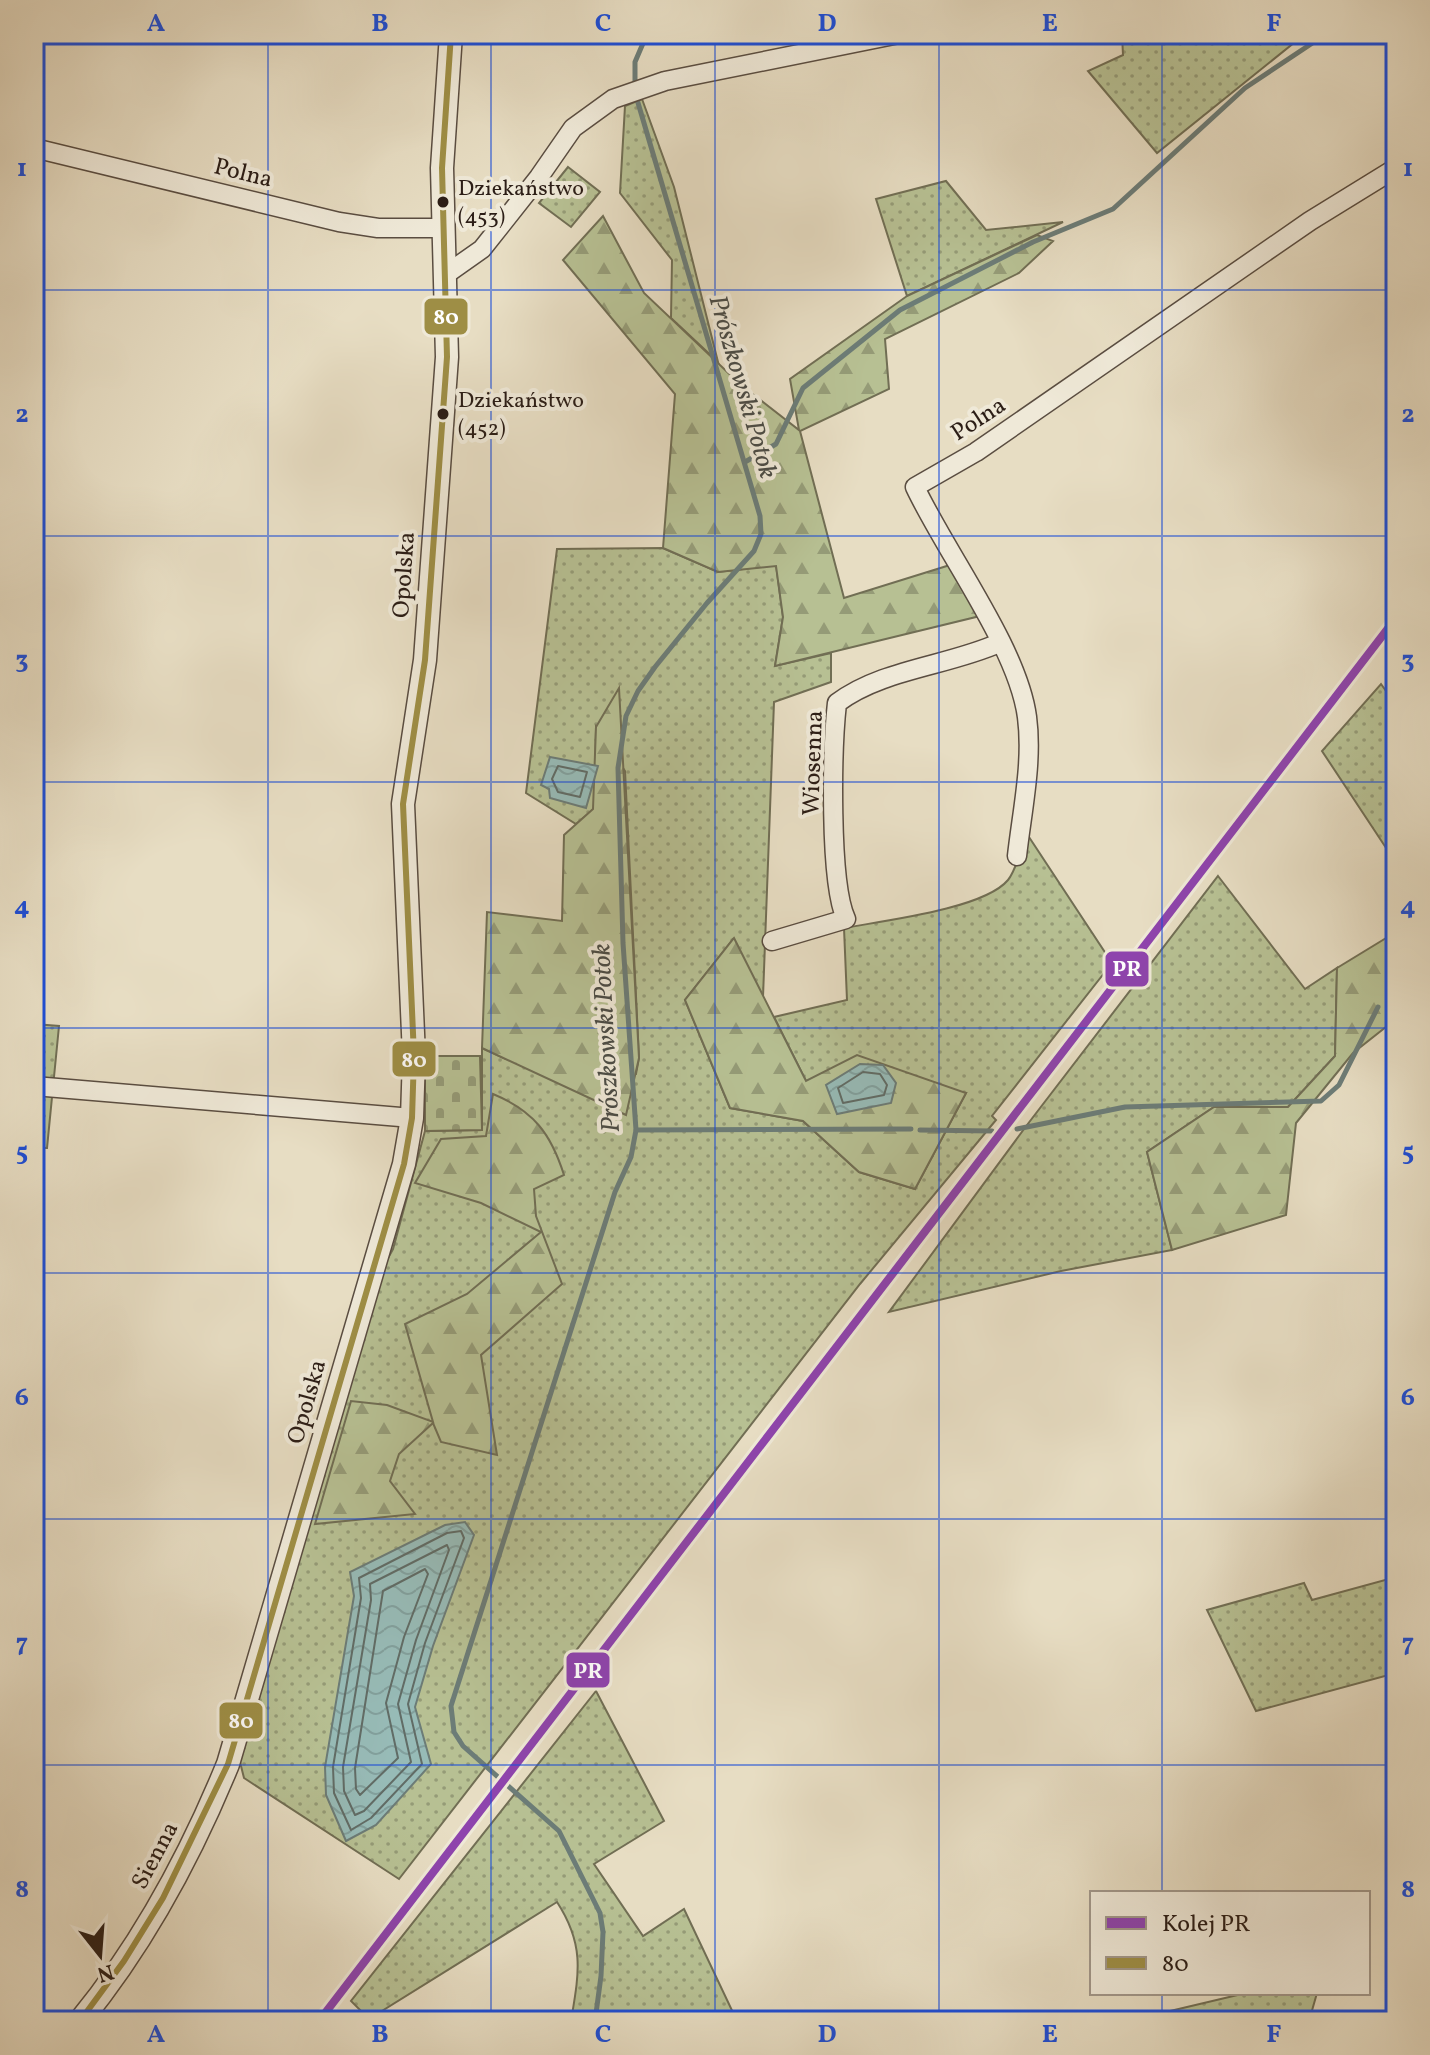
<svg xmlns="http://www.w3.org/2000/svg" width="1430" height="2055" viewBox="0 0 1430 2055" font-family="Vollkorn,serif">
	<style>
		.green { fill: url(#green-dots); stroke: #716e54; stroke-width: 2 }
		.forest { fill: url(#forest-firs); stroke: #716e54; stroke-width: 2 }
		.cemetery { fill: url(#cemetery-stones); stroke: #716e54; stroke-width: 2 }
		.water { fill: url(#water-waves); stroke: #6c7c77; stroke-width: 2 }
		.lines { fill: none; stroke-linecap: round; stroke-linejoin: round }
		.shore { stroke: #616c66; stroke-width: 2 }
		.stream { stroke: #6c7c77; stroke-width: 5 }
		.minor-casing { stroke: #5a4d41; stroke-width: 21 }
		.tertiary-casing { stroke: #5a4d41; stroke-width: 25 }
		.minor { stroke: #efe9d8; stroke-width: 18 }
		.tertiary { stroke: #efe9d8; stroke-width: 22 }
		.bus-1-casing { stroke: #efe9d8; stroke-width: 12 }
		.bus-1 { stroke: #9e8e45; stroke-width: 6 }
		.rail-1-casing { stroke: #efe9d8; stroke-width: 14 }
		.rail-1 { stroke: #8e44ad; stroke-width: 8 }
		.grid { fill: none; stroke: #1d4ed8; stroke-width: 2; stroke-opacity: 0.55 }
		.bus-dot { fill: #2b1d16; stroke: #efe9d8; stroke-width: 3 }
		.labels { text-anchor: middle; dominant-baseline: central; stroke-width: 8; stroke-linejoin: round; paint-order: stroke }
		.bus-label { font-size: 22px; fill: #2b1d16; stroke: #efe9d8; text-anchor: start }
		.street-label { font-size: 24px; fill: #2b1d16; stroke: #efe9d8 }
		.water-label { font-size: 26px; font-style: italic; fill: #4b4c46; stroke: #efe9d8 }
		.line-badge { stroke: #efe9d8; stroke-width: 3 }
		.badge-label { font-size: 22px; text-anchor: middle; font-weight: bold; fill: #fff }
		.neatline { fill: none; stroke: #1d4ed8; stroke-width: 3 }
		.grid-label { font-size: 26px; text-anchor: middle; font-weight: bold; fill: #1d4ed8 }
	</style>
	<defs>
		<pattern id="green-dots" width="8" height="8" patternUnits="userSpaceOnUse" patternTransform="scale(2)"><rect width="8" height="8" fill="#b7c093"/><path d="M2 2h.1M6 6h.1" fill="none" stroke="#959b77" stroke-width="1.8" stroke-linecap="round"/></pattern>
		<pattern id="forest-firs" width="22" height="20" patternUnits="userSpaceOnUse" patternTransform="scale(2)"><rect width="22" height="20" fill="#b7c093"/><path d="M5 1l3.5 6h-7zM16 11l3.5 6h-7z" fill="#959b77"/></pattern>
		<pattern id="cemetery-stones" width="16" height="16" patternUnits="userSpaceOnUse" patternTransform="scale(2)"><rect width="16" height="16" fill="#b7c093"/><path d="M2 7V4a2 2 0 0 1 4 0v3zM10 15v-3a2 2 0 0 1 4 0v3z" fill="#959b77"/></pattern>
		<pattern id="water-waves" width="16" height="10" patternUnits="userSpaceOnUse" patternTransform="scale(2)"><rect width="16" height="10" fill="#97bbb7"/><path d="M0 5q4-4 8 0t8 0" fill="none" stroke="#82a09d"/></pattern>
	</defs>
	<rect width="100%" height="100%" fill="#e7ddc3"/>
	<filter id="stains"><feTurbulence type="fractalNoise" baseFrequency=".0025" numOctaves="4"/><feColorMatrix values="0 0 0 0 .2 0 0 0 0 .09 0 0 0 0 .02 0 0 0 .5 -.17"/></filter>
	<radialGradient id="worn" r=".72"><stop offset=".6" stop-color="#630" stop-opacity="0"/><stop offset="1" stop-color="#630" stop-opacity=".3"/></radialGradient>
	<!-- green -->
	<g class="green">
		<polygon points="1122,34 1305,34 1157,153 1088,71 1123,55"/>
		<polygon points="642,99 674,187 718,362 671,318 672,260 620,193 625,106"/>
		<polygon points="568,167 600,192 571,227 539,203"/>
		<polygon points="946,181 986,230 1063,222 907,296 876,199"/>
		<path d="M663 548 718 572 776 565 783 617 775 666 831 653V682L774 702 763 997 733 939 685 1000 730 1108 803 1121 859 1172 915 1189 966 1093 806 1081 774 1017 847 1000 844 928C882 921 984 909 1008 880 1017 869 1021 847 1027 834L1112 963 992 1116 996 1120 860 1284 399 1879 244 1778 239 1758 258 1702 363 1304 393 1249 425 1131 482 1130V1048L506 1059 636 1074 639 1058 625 771 596 727 594 809 576 824 526 793 557 549Z"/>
		<polygon points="1381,684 1396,705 1396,863 1322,751"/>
		<polygon points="1218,876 1305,989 1337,968 1335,1056 1288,1107 1214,1107 1147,1152 1172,1250 1061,1271 889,1312 1027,1125"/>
		<polygon points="34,1024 59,1026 47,1148 34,1148"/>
		<polygon points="1396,1577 1396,1673 1256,1711 1207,1610 1304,1583 1312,1600"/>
		<path d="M596 1691 664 1821 594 1864 643 1936 684 1909 737 2021H571C579 1973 585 1945 557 1902L369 2019 351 2001Z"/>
		<polygon points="1246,1993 1317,1993 1309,2021 1128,2021"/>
	</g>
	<!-- forest -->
	<g class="forest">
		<polygon points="603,216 644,293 741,385 799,430 790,379 907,296 1037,235 1053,241 1019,273 885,339 889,389 800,431 844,598 950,565 980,616 775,666 783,617 776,566 718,572 663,548 675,394 563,260"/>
		<polygon points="619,688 639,1058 626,1115 482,1048 487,912 562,921 564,835 593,809 596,727"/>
		<polygon points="1396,932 1396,1019 1353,1053 1296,1123 1286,1215 1172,1250 1147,1152 1214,1107 1288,1107 1335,1056 1337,968"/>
		<polygon points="734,938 806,1081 857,1055 966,1093 915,1189 859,1172 803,1121 730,1108 685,1000"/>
		<path d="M493 1094C534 1111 551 1134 564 1175L534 1189 536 1216 562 1284 481 1355 497 1455 441 1442 433 1423 399 1454 390 1481 415 1514 315 1524 351 1401 387 1405 433 1422 405 1324 467 1294 541 1232 481 1203 415 1183 441 1139 486 1136Z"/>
	</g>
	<!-- cemetery -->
	<polygon class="cemetery" points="425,1056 480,1056 482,1130 425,1131"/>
	<!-- water -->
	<g class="water">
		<polygon points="550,757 598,766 586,808 550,798 549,789 541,785"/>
		<polygon points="860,1064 883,1065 896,1083 891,1103 837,1114 826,1085"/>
		<polygon points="465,1522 474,1535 433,1646 415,1707 431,1764 376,1825 346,1841 326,1795 325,1767 354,1596 350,1572 445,1525"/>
	</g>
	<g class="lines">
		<!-- shore -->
		<g class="shore">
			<polygon points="558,766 587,772 580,797 558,792 552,779"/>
			<polygon points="863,1072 880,1074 887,1085 884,1095 843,1103 838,1088"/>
			<polygon points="461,1531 464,1538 425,1643 408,1704 422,1764 371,1818 351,1830 334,1793 333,1767 361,1598 359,1578 447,1533"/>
			<polygon points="447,1545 449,1550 416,1640 398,1704 411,1762 364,1811 355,1815 344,1791 343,1767 371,1600 370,1584"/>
			<polygon points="425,1569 428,1574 404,1637 386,1703 398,1758 360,1795 356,1789 355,1768 383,1591"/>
		</g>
		<!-- stream -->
		<g class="stream">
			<polyline points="635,86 635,62 647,34"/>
			<polyline points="745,462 776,444 803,388 900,310 1033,242 1113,209 1245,88 1326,34"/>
			<polyline points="1017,1129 1125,1107 1321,1101 1339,1085 1378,1007"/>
			<polyline points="636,1130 911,1129"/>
			<polyline points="920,1130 992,1131"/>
			<polyline points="595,2021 601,1976 603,1932 600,1913 559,1831 463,1746 454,1732 451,1706 615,1192 631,1157 636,1130 623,943 618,768 626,716 638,691 655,667 707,603 754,551 761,534 760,516 636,96"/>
		</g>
		<defs>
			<g id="minor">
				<polyline points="34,148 339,222 378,228 442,228"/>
				<polyline points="448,273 482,249 539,177 573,128 613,99 665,81 899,34"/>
				<path d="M1017 856C1022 811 1033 762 1027 717 1018 648 946 553 915 487L976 452 1310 221 1396 168"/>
				<path d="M772 941 846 919C829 882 832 747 837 703 882 669 948 666 999 643"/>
				<polyline points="34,1086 412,1118"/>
			</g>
			<path id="tertiary" d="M80 2021C143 1944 190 1857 228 1764L404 1164 412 1118 414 1056 403 804 425 660 447 357 442 168 451 34"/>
		</defs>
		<!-- minor casing -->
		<use href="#minor" class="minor-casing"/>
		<!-- tertiary casing -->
		<use href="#tertiary" class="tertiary-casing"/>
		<!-- minor -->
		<use href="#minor" class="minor"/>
		<!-- tertiary -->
		<use href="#tertiary" class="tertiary"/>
		<defs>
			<polyline id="bus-1" points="80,2021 124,1961 163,1898 228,1764 404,1164 412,1118 414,1056 403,804 425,660 447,357 442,168 451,34"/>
		</defs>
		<!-- bus-1 casing -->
		<use href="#bus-1" class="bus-1-casing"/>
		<!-- bus-1 -->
		<use href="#bus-1" class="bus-1"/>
		<defs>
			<polyline id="rail-1" points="319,2021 1396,618"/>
		</defs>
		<!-- rail-1 casing -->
		<use href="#rail-1" class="rail-1-casing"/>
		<!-- rail-1 -->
		<use href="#rail-1" class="rail-1"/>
	</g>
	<!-- grid -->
	<path class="grid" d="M268 34V2021M491 34V2021M715 34V2021M939 34V2021M1162 34V1893M34 290H1396M34 536H1396M34 782H1396M34 1028H1396M34 1273H1396M34 1519H1396M34 1765H1396M1162 1993V2021"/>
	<!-- markers -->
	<g class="bus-dot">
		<circle cx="443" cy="202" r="7"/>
		<circle cx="443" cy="414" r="7"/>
	</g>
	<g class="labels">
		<!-- bus labels -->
		<g class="bus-label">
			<text x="458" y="189">Dziekaństwo<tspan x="458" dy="28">(453)</tspan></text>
			<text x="458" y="401">Dziekaństwo<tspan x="458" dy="28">(452)</tspan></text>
		</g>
		<!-- street labels -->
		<g class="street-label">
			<text transform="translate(243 174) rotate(14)">Polna</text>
			<text transform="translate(979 420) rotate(-33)">Polna</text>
			<text transform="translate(405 575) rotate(-86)">Opolska</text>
			<text transform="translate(814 763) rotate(-88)">Wiosenna</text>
			<text transform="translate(308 1402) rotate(-74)">Opolska</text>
			<text transform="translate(156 1856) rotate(-62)">Sienna</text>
		</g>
		<!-- water labels -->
		<g class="water-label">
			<text transform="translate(742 387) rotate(74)">Prószkowski Potok</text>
			<text transform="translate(607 1038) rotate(-93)">Prószkowski Potok</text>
		</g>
	</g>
	<g class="line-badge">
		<rect x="423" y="297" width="46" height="39" rx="8" fill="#9e8e45"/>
		<rect x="1104" y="950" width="46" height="38" rx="8" fill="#8e44ad"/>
		<rect x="391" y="1040" width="46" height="38" rx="8" fill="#9e8e45"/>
		<rect x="565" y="1651" width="46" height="38" rx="8" fill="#8e44ad"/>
		<rect x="218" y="1701" width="46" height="39" rx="8" fill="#9e8e45"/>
	</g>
	<g class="badge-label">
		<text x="446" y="324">80</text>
		<text x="1127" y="976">PR</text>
		<text x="414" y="1067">80</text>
		<text x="588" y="1678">PR</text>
		<text x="241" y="1728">80</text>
	</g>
	<!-- margin -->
	<rect width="1430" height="2055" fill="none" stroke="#e7ddc3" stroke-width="88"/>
	<!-- legend -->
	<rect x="1090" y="1891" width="280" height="104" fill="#efe9d8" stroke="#a1978a" stroke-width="2"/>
	<rect x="1106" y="1917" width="40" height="12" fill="#8e44ad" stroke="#a1978a" stroke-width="2"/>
	<text x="1162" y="1931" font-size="24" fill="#2b1d16">Kolej PR</text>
	<rect x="1106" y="1957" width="40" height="12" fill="#9e8e45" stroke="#a1978a" stroke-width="2"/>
	<text x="1162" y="1971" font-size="24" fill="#2b1d16">80</text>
	<!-- north arrow -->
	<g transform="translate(100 1955) rotate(163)" stroke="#efe9d8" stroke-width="6" paint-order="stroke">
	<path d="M0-6L14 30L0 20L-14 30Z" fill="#2b1d16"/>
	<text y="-12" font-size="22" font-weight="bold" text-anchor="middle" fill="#2b1d16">N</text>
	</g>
	<rect x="44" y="44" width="1342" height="1967" class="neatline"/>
	<g class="grid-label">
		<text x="156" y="31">A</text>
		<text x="380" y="31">B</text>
		<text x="603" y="31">C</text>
		<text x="827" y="31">D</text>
		<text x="1050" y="31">E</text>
		<text x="1274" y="31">F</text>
		<text x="22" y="176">1</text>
		<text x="1408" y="176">1</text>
		<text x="22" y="422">2</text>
		<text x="1408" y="422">2</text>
		<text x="22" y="668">3</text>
		<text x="1408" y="668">3</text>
		<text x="22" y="914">4</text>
		<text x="1408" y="914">4</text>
		<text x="22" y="1160">5</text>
		<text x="1408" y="1160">5</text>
		<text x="22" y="1405">6</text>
		<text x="1408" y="1405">6</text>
		<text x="22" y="1651">7</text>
		<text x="1408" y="1651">7</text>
		<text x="22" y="1897">8</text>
		<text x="1408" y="1897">8</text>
		<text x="156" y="2042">A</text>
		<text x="380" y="2042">B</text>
		<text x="603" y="2042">C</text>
		<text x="827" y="2042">D</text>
		<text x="1050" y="2042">E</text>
		<text x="1274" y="2042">F</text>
	</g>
	<rect width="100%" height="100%" filter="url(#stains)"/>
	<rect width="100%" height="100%" fill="url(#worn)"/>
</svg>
